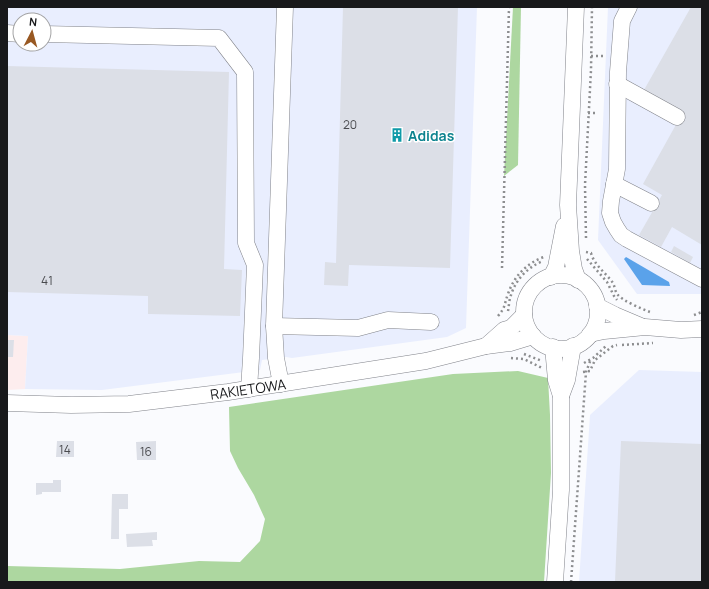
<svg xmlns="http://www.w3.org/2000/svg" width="709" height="589" viewBox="0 0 709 589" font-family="Manrope,sans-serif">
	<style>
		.commercial { fill: #fdedee }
		.built { fill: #e9eefe; fill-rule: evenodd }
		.green { fill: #add7a0 }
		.water { fill: #5aa2ea }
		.building { fill: #dcdfe7 }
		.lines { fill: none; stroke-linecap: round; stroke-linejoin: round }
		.minor-casing { stroke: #81838a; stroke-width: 17 }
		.path { stroke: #8d8e90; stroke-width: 2.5; stroke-dasharray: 2 3; stroke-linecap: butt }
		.minor { stroke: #fff; stroke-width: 16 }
		.labels { text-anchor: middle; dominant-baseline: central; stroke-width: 3; stroke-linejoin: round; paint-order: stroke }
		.number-label { font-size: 12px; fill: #494a4e }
		.culture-label { font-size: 14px; font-weight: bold; fill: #0d838f; stroke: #fff; text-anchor: start }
		.street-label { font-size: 14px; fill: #18191b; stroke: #fff }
	</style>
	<rect width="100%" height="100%" fill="#fafbfe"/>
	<!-- commercial -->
	<polygon class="commercial" points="7,335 28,336 25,389 7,390"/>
	<!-- built -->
	<g class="built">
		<path d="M7 7H477L466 328 447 337 292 358 286 357 262 360 260 370 102 390 25 389 28 336 7 335ZM20 20H44V44H20Z"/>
		<polygon points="608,7 702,7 702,294 637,294 598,240"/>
		<polygon points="639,370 702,372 702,582 579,582 590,415"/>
	</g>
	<!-- green -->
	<g class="green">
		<polygon points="513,7 521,7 518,165 504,176"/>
		<polygon points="518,371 548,378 550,415 551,473 544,582 7,582 7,566 120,569 199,561 240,562 260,541 265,519 254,495 238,468 230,451 229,407 453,374"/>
	</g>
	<!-- water -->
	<polygon class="water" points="626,257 669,282 670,286 642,285 624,259"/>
	<!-- building -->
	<g class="building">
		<polygon points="343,7 458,7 450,268 349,265 348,286 324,285 325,262 336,263"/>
		<polygon points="691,7 702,7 702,245 672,227 661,247 639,235 662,195 643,184 683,112 644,90"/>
		<polygon points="7,66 229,72 224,269 242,270 240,316 148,314 148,296 7,292"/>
		<polygon points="674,246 693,257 690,263 671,252"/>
		<polygon points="7,340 14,340 13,357 7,357"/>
		<polygon points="57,441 74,441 74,457 56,457"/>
		<polygon points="156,441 156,460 137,460 136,442"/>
		<polygon points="621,441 702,444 702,582 615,582"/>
		<polygon points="53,480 61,480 61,492 42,492 42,494 36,495 36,483 53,483"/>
		<polygon points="112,494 128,494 128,509 119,509 119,539 111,539"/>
		<polygon points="157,532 157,540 152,540 153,546 127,547 126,534"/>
	</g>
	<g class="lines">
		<defs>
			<g id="minor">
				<polyline points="576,7 568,205 571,251 574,269 578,280"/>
				<polyline points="629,7 622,21 618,72 617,169 611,201 610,213 613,222 617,229 621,235 627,239 702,279"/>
				<polyline points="7,33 20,34"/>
				<polyline points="44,34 219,38 245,72 246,243 255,265 251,358 249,389"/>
				<polyline points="617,84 677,117"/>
				<polyline points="614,184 651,203"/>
				<circle cx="561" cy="312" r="37"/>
				<polyline points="551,277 556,267 564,226"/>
				<polyline points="597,306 615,315 641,326"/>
				<polyline points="274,326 358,328 388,320 431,322"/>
				<polyline points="590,334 604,331 645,327 681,330 702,329"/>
				<polyline points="486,346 504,330 511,328 524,315"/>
				<polyline points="553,347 556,380 561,396 561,490 555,582"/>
				<polyline points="281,384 276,358 274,326 285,7"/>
				<polyline points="561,396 567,380 573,346"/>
				<polyline points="7,403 71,405 129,404 228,392 426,361 486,346 510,343 533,336"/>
			</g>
		</defs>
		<!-- minor casing -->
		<use href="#minor" class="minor-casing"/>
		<!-- path -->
		<g class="path">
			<polyline points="591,56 603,56"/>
			<polyline points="588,113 598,113"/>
			<polyline points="586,238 585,185 591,70 592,7"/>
			<path d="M586 252 591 253C594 265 606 273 613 283 615 287 615 292 618 295 623 301 642 309 650 312"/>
			<polyline points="587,259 607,282 614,296 617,300"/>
			<polyline points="502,268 509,7"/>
			<path d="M508 311C509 306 509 300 511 295 516 279 528 267 543 261"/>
			<polyline points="694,315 702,312"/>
			<path d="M498 316C506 307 504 304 508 294 514 276 527 263 544 257"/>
			<polyline points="622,345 653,343"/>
			<polyline points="524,354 542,361"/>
			<polyline points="511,358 524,359 542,368"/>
			<polyline points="584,363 593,358 606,346"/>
			<polyline points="583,372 590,371 595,360 613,346 617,345"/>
			<polyline points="571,582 586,372 591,359"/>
		</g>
		<!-- minor -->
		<use href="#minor" class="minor"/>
	</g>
	<!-- icons -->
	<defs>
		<symbol id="building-bare" viewBox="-9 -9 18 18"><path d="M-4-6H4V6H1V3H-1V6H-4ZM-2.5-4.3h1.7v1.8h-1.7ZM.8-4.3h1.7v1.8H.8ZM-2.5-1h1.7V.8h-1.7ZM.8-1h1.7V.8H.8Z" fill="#0f9aa8" stroke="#fff" stroke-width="2.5" paint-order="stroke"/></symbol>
	</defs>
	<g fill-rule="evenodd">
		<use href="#building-bare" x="387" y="125" width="20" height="20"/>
	</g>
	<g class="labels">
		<!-- number labels -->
		<g class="number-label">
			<text x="350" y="124">20</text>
			<text x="47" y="280">41</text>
			<text x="65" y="449">14</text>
			<text x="146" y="451">16</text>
		</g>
		<!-- culture labels -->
		<g class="culture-label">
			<text x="408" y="135">Adidas</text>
		</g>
		<!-- street labels -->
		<g class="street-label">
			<text transform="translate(248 389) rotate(-8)">RAKIETOWA</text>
		</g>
	</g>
	<!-- border -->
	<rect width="709" height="589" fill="none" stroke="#18191b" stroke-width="16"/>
	<!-- north arrow -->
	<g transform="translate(32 32) rotate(6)"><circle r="19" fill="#ffffff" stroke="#a3a3a4"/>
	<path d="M0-3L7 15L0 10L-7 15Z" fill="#985822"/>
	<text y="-6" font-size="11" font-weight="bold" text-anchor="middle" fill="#18191b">N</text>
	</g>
</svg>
